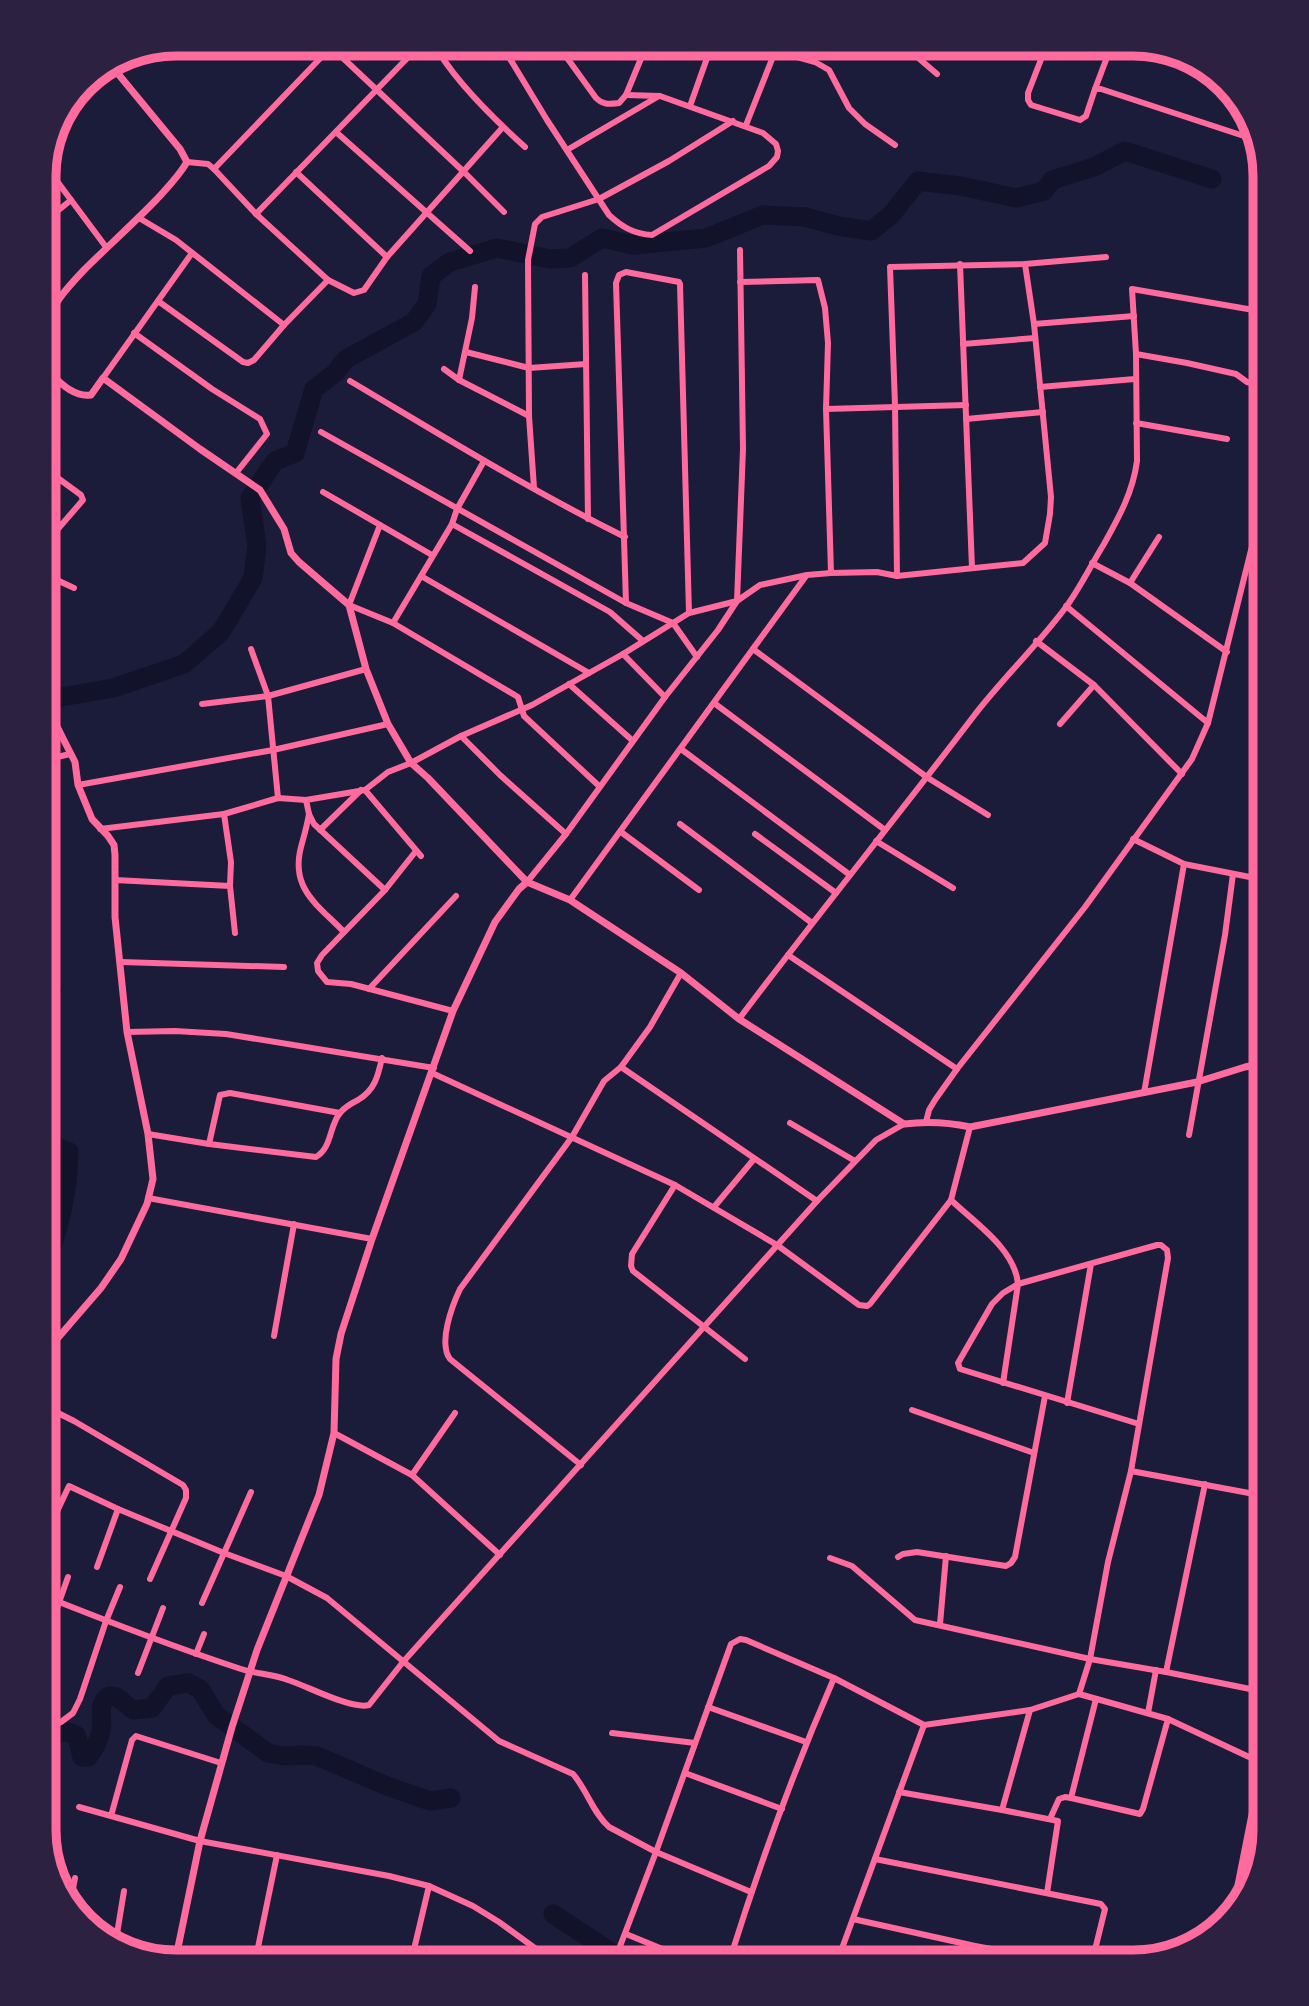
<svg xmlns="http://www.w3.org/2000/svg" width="1309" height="2006" viewBox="0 0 1309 2006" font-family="'Space Grotesk',sans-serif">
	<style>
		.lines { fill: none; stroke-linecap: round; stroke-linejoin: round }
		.river { stroke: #12122b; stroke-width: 19 }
		.minor { stroke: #ff6b9d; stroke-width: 6 }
		.tertiary { stroke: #ff6b9d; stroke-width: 7 }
		.primary { stroke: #ff6b9d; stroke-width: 10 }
		.rim { fill: none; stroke: #ff6b9d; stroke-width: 9 }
	</style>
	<rect width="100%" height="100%" fill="#1b1b3a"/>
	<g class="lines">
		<!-- river -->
		<g class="river">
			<polyline points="44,700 113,688 184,664 221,632 253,578 257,546 250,498 275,461 295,453 314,389 335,373 346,359 414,322 427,304 431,276 450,262 497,248 550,259 570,258 602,238 633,245 706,238 763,215 805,217 838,226 871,231 891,215 918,181 961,186 1016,198 1044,191 1052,180 1094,167 1125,151 1212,179"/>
			<polyline points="44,1007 52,990 44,987"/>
			<polyline points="44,1058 44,1057"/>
			<path d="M44 1266C60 1230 68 1190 69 1152L50 1145 44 1147"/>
			<path d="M44 1746C54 1735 62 1726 77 1736L82 1757H88C94 1750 100 1739 101 1730 104 1716 96 1705 109 1696L117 1697 133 1710 152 1708 168 1686 188 1683 200 1689 216 1715 268 1753 285 1756 303 1755 317 1756 387 1786 430 1801 451 1798"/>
			<polyline points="553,1914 617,1956 619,1962"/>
		</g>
		<!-- minor -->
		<g class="minor">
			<polyline points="328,44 464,172 504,212"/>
			<path d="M434 44C453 79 495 120 525 147"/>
			<path d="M501 44 547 120 609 215C622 227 634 234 652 235L769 166 777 157 778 151 776 144 763 133 660 96 626 95"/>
			<path d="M557 44 596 98C603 105 609 104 619 103L626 95 647 44"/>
			<polyline points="902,44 937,74"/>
			<polyline points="1047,44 1028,93 1028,100 1031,105 1080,120 1086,116 1095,89"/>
			<polyline points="1112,44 1095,89 1101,89 1256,140"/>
			<polyline points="1127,44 1175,54"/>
			<polyline points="776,51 815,62 829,70 849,108 865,124 895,145"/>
			<polyline points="690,106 712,44"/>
			<polyline points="746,125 778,44"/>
			<polyline points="336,132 470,251"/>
			<polyline points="567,150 659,96"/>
			<polyline points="187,162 208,164 214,169 256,214 328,280 354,293 364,290 387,257 503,127"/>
			<polyline points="45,165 106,247"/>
			<polyline points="214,169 332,46"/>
			<polyline points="296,172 387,257"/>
			<polyline points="256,214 421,44"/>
			<polyline points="139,218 176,240 284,325"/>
			<polyline points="44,222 71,200"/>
			<polyline points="960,264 972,568"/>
			<polyline points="585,275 588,519"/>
			<polyline points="740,282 818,280 825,308 828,343 826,409 831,573"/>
			<polyline points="158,301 243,362 248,363 254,360 284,325 328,280"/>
			<polyline points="1034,324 1134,316"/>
			<polyline points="134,333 212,389 260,419 267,434 236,473"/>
			<polyline points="963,344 1035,338"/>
			<polyline points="466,352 529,368 586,364"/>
			<polyline points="1136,354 1187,363 1236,374 1247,382 1265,387"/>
			<polyline points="444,369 459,380 529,416"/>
			<polyline points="103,378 192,253"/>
			<polyline points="459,380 472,318 475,287"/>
			<path d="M350 381C441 435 530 490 625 537"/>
			<polyline points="1040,387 1135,379"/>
			<polyline points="826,409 966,405"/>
			<polyline points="966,419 1043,412"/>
			<polyline points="1136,423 1227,439"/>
			<polyline points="321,432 626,603 673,623 697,657"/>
			<polyline points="44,458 56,442"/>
			<polyline points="534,488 529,416 528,260 535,224 542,217 599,199 669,161 733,121"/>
			<polyline points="323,492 432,555"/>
			<polyline points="452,524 610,612 643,641"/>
			<polyline points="380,525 349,605 393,623 518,697 524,716 599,786"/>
			<polyline points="44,545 83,500 81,495 44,468"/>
			<polyline points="1092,563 1130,583 1227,652"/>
			<polyline points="44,574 74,588"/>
			<polyline points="421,576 589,673"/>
			<polyline points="897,576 895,405 890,267 1025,264 1106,257"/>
			<polyline points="1130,583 1159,537"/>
			<polyline points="1066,606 1208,723"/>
			<polyline points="689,613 737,601 743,449 740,250"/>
			<polyline points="393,623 452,524 457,509 484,461"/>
			<polyline points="1036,641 1094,685 1182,774"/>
			<polyline points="251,649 268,696 278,798"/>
			<polyline points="753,649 928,778 988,815"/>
			<polyline points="623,654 665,697"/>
			<polyline points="569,684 633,741"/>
			<polyline points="714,703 885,830"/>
			<polyline points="202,704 268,696 366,669"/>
			<polyline points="1060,724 1094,685"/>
			<polyline points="461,736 500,775 566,834"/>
			<polyline points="681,749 850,875"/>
			<polyline points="44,760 70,754"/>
			<polyline points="78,785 273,750 388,724"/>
			<polyline points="365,790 421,856"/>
			<polyline points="306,800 309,814 314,824 385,890"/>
			<path d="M309 814C307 826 304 836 301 847 290 889 318 905 344 932"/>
			<polyline points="680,824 812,923"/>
			<polyline points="100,829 224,814 278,798 306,800 365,790 388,772 411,763 461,736 532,705 623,654 689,613 680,284 679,282 626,272 619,275 616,283 626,603"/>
			<polyline points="320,830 361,790"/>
			<polyline points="621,832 699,890"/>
			<polyline points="755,834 836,893"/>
			<polyline points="1133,839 1184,864 1265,880"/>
			<polyline points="876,841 953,888"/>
			<polyline points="416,851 385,890 322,955 317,963 318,971 327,982 351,984 453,1011"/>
			<polyline points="115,880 230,886 231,862 224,814"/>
			<polyline points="527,882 566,834 665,697 718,630 737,601 760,585 807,575 831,573 877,572 897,576 1023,563 1045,543 1050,514 1051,497 1034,324 1025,264"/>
			<polyline points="230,886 235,933"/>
			<polyline points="570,900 806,576"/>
			<polyline points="788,955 957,1069"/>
			<polyline points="121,962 284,967"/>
			<polyline points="369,989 456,896"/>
			<path d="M739 1019C816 917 896 818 973 717 1002 679 1037 646 1066 607 1080 588 1091 565 1104 544 1119 517 1133 492 1137 461L1136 354 1132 289 1265 312"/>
			<polyline points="127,1032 175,1031 226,1034 434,1068"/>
			<polyline points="621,1067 817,1201"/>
			<polyline points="432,1073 675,1185 777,1245 859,1305 867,1306 870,1304 951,1200 970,1127"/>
			<polyline points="1144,1093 1184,864"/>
			<polyline points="926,1122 929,1110 935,1100 957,1069 1085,907 1192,759 1208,723 1265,494"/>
			<polyline points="790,1123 855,1161"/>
			<path d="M148 1134 209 1144 316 1157C332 1148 329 1126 340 1113 344 1108 352 1103 358 1100 375 1090 378 1076 382 1058"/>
			<polyline points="1189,1135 1225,935 1233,874"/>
			<polyline points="209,1144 220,1095 230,1093 340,1113"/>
			<polyline points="675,1185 632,1254 631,1266 633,1271 745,1359"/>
			<polyline points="148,1198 372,1239"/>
			<path d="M951 1200C975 1223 1015 1249 1018 1284L1003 1383"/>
			<polyline points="714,1207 754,1159"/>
			<polyline points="274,1336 294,1224"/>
			<polyline points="1067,1403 1091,1264"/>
			<polyline points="44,1406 74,1421 183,1485 186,1490 186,1498 150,1579"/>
			<polyline points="912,1410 1034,1453"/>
			<polyline points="334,1433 412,1475 500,1555"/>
			<path d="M581 1465 450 1359C438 1343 452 1306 460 1289L572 1137 604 1081 621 1067 650 1027 681 973"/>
			<polyline points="1131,1471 1265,1496"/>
			<polyline points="412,1475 455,1413"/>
			<path d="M118 1509 224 1553 286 1576 327 1598 499 1741 573 1774C587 1790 593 1813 609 1827L656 1852 751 1892"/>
			<polyline points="44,1539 69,1486 118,1509 97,1567"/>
			<polyline points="898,1557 903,1554 917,1552 1006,1566 1011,1563 1015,1557 1045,1396"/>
			<polyline points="830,1558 852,1566 915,1620 1090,1659 1166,1672 1265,1692"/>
			<path d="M44 1596C109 1622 174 1647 241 1669 256 1674 273 1674 288 1680 307 1686 352 1710 369 1705L403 1662 817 1201 876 1140 904 1124"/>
			<polyline points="202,1603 251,1492"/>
			<polyline points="940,1624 946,1556"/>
			<polyline points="44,1645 68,1577"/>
			<polyline points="196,1654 204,1634"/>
			<polyline points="1166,1672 1205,1484"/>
			<polyline points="138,1673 163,1608"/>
			<polyline points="1079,1694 1090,1659 1108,1562 1131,1471 1168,1258 1167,1250 1161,1245 1157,1245 1018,1284 1003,1293 992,1304 958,1363 960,1369 1139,1424"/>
			<polyline points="1079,1694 1168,1719 1264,1764"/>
			<polyline points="708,1707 806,1742"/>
			<polyline points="1030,1710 1002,1810 1058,1821 1047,1893"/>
			<polyline points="1148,1713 1156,1670"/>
			<polyline points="44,1730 61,1722 73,1713 80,1699 106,1621 120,1587"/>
			<polyline points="612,1733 695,1743"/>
			<polyline points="685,1773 782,1809"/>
			<polyline points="899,1792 1002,1810"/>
			<polyline points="1071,1798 1140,1814 1143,1809 1168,1719"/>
			<polyline points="79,1807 200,1841 389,1876 429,1886 473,1906 499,1922 554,1962"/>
			<polyline points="111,1816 132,1740 136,1736 221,1763"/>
			<polyline points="1050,1819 1059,1799 1065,1797 1071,1798 1096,1699"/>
			<polyline points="875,1859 1101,1904 1105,1909 1092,1962"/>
			<polyline points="70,1905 75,1878"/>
			<polyline points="853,1919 975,1946 1064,1962"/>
			<polyline points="626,1934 694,1962"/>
			<polyline points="115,1946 124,1891"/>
			<polyline points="255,1962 277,1855"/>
			<polyline points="411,1962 429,1886"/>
			<polyline points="614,1962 656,1852 731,1644 740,1639 746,1640 834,1678 924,1725 1030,1710 1079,1694"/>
			<path d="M729 1962C759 1866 794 1770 834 1678"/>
			<polyline points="837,1962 924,1725"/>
			<polyline points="972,1962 975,1946"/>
		</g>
		<!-- tertiary -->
		<g class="tertiary">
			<path d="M44 332C50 306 66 289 84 270 108 246 133 224 157 199 168 187 179 176 187 162L180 149 110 64"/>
			<path d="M44 368C57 379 72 398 91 395L103 378 200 449 260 490 284 529 291 553 299 562 349 605 366 669 388 724 411 763 428 778 527 882 570 900 681 973 739 1019 904 1124C927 1121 947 1122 970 1127L1197 1082 1245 1067 1265 1063"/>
			<polyline points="44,1354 101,1288 121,1259 147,1204 153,1179 148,1134 127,1032 115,917 115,855 114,845 108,836 92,819 78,785 75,762 44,701"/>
			<polyline points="175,1962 200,1841 232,1727 257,1650 319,1495 334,1433 336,1359 341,1334 372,1239 453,1011 495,922 519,889 527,882"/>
		</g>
		<!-- primary -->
		<polyline class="primary" points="1235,1908 1265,1757"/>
	</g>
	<!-- crop -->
	<path d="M0 0H1309V2006H0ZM176 56H1133A120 120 0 0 1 1253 176V1830A120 120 0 0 1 1133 1950H176A120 120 0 0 1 56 1830V176A120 120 0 0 1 176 56Z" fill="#2d2142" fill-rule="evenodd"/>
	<path class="rim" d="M176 56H1133A120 120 0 0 1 1253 176V1830A120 120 0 0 1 1133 1950H176A120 120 0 0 1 56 1830V176A120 120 0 0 1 176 56Z"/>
</svg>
